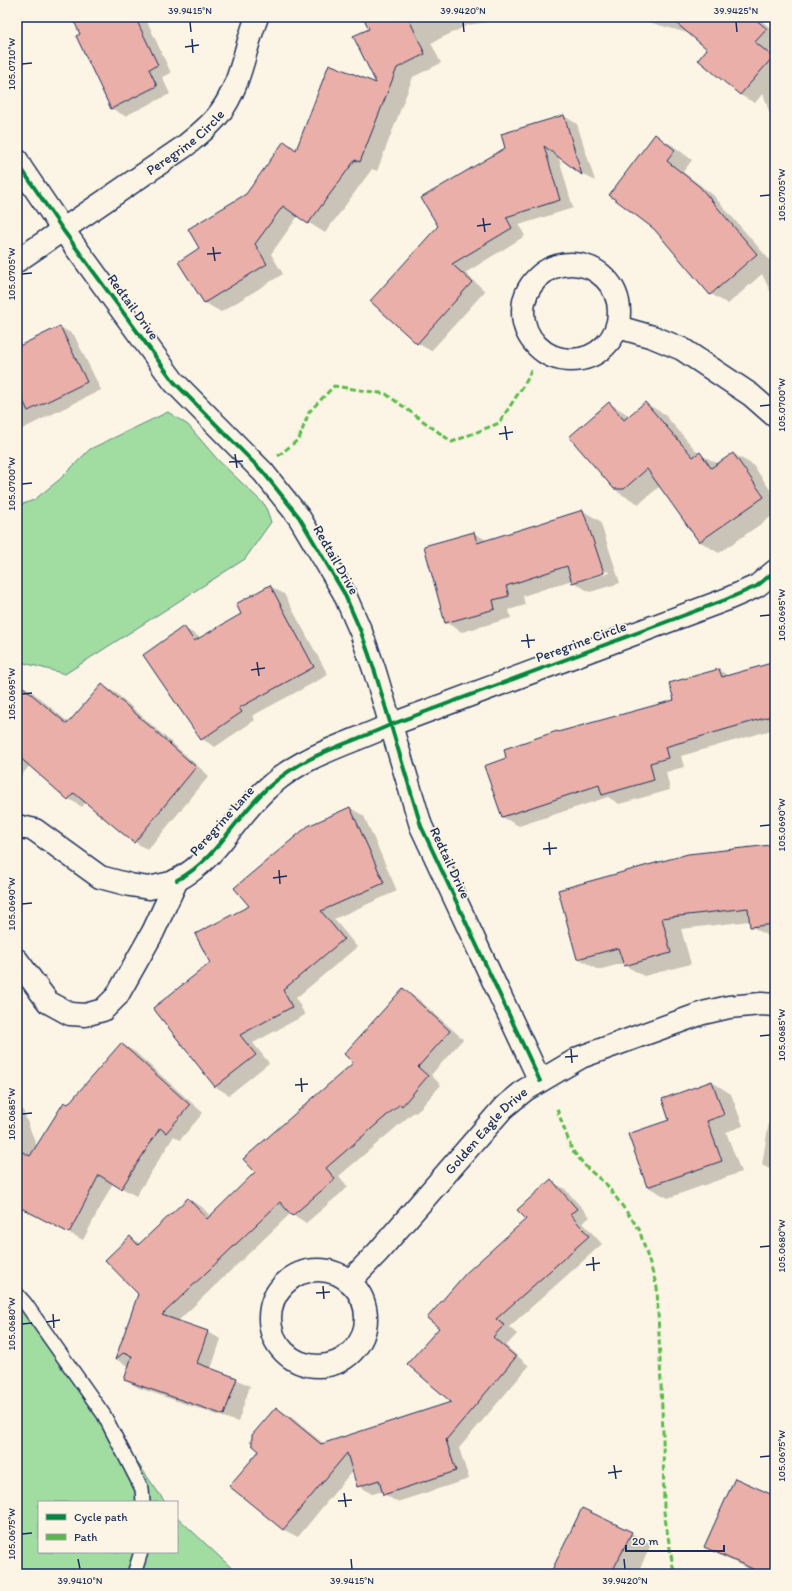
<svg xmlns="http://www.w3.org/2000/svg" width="792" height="1591" viewBox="0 0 792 1591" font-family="Itim,sans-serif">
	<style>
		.green { fill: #a1dca1; stroke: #5e8680 }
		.shadow { fill: #0003; fill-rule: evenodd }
		.building { fill: #eaafa8; stroke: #1b2f5e }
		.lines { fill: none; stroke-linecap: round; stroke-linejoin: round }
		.lane-casing { stroke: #1b2f5e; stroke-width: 16 }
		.street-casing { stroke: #1b2f5e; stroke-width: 25 }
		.lane { stroke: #fcf5e5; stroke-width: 13 }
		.street { stroke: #fcf5e5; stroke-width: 22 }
		.quiet { stroke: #58b947; stroke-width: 3; stroke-dasharray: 6 3; stroke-linecap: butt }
		.cycleway-casing { stroke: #fcf5e5; stroke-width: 6 }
		.cycleway { stroke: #00873e; stroke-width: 4 }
		.ticks { fill: none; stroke: #1b2f5e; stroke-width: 1.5 }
		.labels { text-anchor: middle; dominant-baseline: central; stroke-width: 3.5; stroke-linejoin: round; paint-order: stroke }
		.street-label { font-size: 14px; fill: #1b2f5e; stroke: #fcf5e5 }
		.neatline { fill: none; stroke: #1b2f5e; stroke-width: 1.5 }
		.ticks-label { font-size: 10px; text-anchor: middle; fill: #1b2f5e }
	</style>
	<rect width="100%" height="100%" fill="#fcf5e5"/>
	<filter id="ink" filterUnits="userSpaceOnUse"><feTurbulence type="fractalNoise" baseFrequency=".025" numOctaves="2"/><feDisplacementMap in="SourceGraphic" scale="8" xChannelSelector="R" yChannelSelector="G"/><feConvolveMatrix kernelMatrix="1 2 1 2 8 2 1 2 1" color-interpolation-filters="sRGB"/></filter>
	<g filter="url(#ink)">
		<!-- green -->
		<g class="green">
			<polygon points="168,412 188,425 218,460 265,505 271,522 245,559 65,674 17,661 17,506 34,500 59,480 90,449"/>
			<polygon points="17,1291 165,1502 39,1502 39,1552 177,1552 177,1517 238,1574 17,1574"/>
		</g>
		<!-- shadow -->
		<g class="shadow">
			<polygon points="73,17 145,17 171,73 162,77 170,94 125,116 111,108"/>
			<polygon points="364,17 524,17 468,25 431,43 441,63 413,77 377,171 372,169 325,233 298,216 271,254 283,274 221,312 204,302 201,249 246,194 285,142 297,150 378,85 370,29"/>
			<polygon points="579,17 610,17 582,19"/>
			<polygon points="630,17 757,17 775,32 775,45 770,51 775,56 775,130 763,93 755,103 740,95 709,49 691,34"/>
			<polygon points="564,116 577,124 595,181 583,174 558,155 573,208 519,225 525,236 465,273 485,291 431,351 417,343 372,301 507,148"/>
			<polygon points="655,136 672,145 692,160 683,172 713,195 773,264 769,268 775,271 775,301 762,274 728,304 711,294"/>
			<polygon points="60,327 74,335 101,390 20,430 21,432 17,434 17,348"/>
			<polygon points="609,403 630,416 645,403 664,414 699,454 719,464 734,454 753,465 775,497 775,514 719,553 699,541 660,486 639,504 619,493 571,437"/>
			<path d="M583 511 600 521 620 583 590 592 573 582 572 580 523 596 525 605 509 610 511 618 462 632 445 622 474 533 488 541ZM608 571 609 573 584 580V578Z"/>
			<polygon points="270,586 284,594 328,675 252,716 255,720 215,747 202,739 184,628 198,636 200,638 242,614"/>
			<polygon points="775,663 775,729 681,756 684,767 666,772 670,790 619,804 608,797 519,826 502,817 508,759 559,733 675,701 719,670 729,676"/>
			<polygon points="17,683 30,690 69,723 102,685 116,693 209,776 148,850 135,842 86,802 82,807 69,799 30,765 17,781"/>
			<polygon points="350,808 364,816 397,891 334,919 357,947 296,998 305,1015 253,1043 269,1063 229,1095 216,1087 155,1008 212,963 251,906"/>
			<polygon points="771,846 775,848 775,937 771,938 751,926 750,921 681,929 691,964 644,976 624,965 624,963 598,970 578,958"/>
			<polygon points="403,990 417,998 463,1039 431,1075 441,1085 416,1113 414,1112 339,1176 348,1187 306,1223 291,1213 178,1321 207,1332 221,1339 211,1369 236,1379 250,1386 238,1422 139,1388 125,1380 130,1367 117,1360 139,1294 130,1237 141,1244 188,1199 202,1207 211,1217 256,1173 354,1063"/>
			<polygon points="122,1044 135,1052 203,1113 180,1140 174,1136 136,1196 113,1183 83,1240 17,1206 17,1095 37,1147 68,1106"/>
			<polygon points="712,1082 731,1094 743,1126 726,1132 741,1172 668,1198 648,1187 629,1135 671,1120"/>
			<polygon points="775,1084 775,1172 762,1165"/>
			<polygon points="551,1181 565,1189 590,1217 583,1223 602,1244 509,1327 517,1334 506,1346 529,1366 459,1448 469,1479 397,1502 384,1494 383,1491 372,1494 358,1486 353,1470 298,1537 284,1530 231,1486 260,1450 249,1441 276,1408 290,1416 324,1444 453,1403 440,1328 527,1219"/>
			<polygon points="775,1497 775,1574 760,1574 725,1558 706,1547"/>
			<polygon points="631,1533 651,1545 637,1574 551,1574"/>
		</g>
		<!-- building -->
		<g class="building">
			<polygon points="72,17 135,17 158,65 149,69 157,86 111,109 76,36 80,34"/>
			<polygon points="363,17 408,17 425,54 397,68 360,162 355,160 308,224 283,206 255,244 267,264 204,303 178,262 199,248 188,229 246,194 284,141 296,150 329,64 376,83 353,36 369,29"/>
			<polygon points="669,17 753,17 767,29 755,42 773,57 740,95 698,60 707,49"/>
			<polygon points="564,115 582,175 544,146 560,200 506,217 512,228 452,264 472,282 417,344 370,301 438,226 421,198 505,148 501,134"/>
			<polygon points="655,134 675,150 667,161 700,187 757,254 710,295 654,229 609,195"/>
			<polygon points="60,326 87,382 28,411 17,388 17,347"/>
			<polygon points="609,402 624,420 645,402 693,457 700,452 711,468 733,453 764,497 699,542 647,469 624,489 614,489 569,437"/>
			<polygon points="583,510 604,573 572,583 567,566 506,586 509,596 493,600 495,609 445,623 424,546 474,532 477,543"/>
			<polygon points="270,585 314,667 239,708 242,712 201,740 143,655 184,626 194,641 241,614 236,604"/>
			<polygon points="775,662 775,715 665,747 668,758 650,763 654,780 602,795 599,785 502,817 484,766 506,758 504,749 557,731 558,732 674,700 669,683 719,669 722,677"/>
			<polygon points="17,682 67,724 102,684 196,767 134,843 74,793 68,800 17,755"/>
			<polygon points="350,807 384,883 321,911 344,939 283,990 292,1007 240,1035 256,1055 215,1087 153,1008 210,963 195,934 249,906 234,888 308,826"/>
			<polygon points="771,845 775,884 775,924 750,927 748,908 662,918 671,953 624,966 618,948 577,959 558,890 688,854"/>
			<polygon points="403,988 450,1031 418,1067 428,1076 402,1106 400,1104 326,1168 335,1179 292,1216 280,1202 162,1315 208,1331 197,1363 237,1378 224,1415 124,1380 132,1356 123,1353 115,1360 138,1294 105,1260 130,1236 138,1245 188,1198 207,1219 255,1172 243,1159 353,1063 344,1054"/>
			<polygon points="121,1043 190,1105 166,1133 160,1128 121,1189 99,1175 69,1233 17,1206 17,1149 30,1156 64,1102 68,1104"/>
			<polygon points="712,1081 724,1115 707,1121 722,1161 647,1187 628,1134 669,1120 662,1099"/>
			<polygon points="551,1179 577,1209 570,1214 589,1236 496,1319 504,1325 493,1337 516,1357 446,1440 456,1471 383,1495 379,1480 357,1487 347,1453 283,1530 229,1486 259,1451 252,1445 252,1435 276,1407 321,1444 451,1402 407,1364 439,1328 427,1318 466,1273 526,1219 517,1210"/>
			<polygon points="735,1478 775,1496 775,1574 764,1574 704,1547"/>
			<polygon points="582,1508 632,1532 611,1574 550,1574"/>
		</g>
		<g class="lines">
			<defs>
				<g id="lane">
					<polyline points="17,1294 25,1303 104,1415 142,1489 143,1502"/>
					<polyline points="134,1574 141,1552"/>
				</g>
				<g id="street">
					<polyline points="17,160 21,168 63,230 174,382 263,472 299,517 344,593 361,632 375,672 421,826 540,1081"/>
					<path id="s1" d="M17 261 185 146C197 136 210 126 219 114 241 86 244 49 257 17"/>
					<circle cx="571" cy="312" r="48"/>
					<polyline points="618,327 653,337 682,349 751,395 775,416"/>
					<polyline points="17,826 35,830 100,877 130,885 149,888 171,883 177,880 153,932 117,996 103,1010 85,1015 70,1014 48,1002 17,960"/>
					<path d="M177 880C218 859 237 813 271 785 306 754 349 744 390 725L725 600 757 586 775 571"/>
					<circle cx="318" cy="1318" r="48"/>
					<path id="s2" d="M350 1281 378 1252 503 1108 525 1090 581 1057 703 1013 729 1007 761 1004 775 1005"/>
				</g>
			</defs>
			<!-- lane casing -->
			<use href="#lane" class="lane-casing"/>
			<!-- street casing -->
			<use href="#street" class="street-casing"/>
			<!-- lane -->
			<use href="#lane" class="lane"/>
			<!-- street -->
			<use href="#street" class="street"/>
			<!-- quiet -->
			<g class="quiet">
				<polyline points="278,456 299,439 309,412 334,386 386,394 452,442 499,423 527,380 532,367"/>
				<polyline points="557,1109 572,1150 587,1168 607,1185 639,1229 657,1287 663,1433 664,1512 673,1567 675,1574"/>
			</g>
			<defs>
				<g id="cycleway">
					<polyline points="17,160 21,168 63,230 174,382 263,472 299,517 344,593 361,632 375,672 421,826 540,1081"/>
					<path d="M177 880C218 859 237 813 271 785 306 754 349 744 390 725L725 600 757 586 775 571"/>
				</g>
			</defs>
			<!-- cycleway casing -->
			<use href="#cycleway" class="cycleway-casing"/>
			<!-- cycleway -->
			<use href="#cycleway" class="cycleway"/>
		</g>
	</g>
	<!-- ticks -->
	<path class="ticks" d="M190 22 191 32M463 22 464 32M736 22 737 32M192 39 193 53M185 47 199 45M22 64 32 63M760 196 770 195M483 218 485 232M477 226 491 224M213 247 215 261M207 254 221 253M22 274 32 273M760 406 770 405M505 426 507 440M499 434 513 432M235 454 237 468M229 462 243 461M22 484 32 483M760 616 770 615M527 634 529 648M521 641 535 640M257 662 259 676M251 670 265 668M22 694 32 693M760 826 770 825M549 842 550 855M543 849 557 848M279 870 280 884M273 878 287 876M22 904 32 903M760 1036 770 1035M571 1049 572 1063M565 1057 578 1056M301 1078 302 1092M295 1085 308 1084M22 1114 32 1113M760 1247 770 1246M593 1257 594 1271M586 1265 600 1263M323 1286 324 1299M316 1293 330 1292M53 1314 54 1328M46 1322 60 1320M22 1324 32 1323M760 1457 770 1456M614 1465 616 1479M608 1473 622 1471M344 1493 346 1507M338 1501 352 1500M22 1534 32 1533M78 1559 80 1569M351 1559 352 1569M624 1559 625 1569"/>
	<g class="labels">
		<!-- street labels -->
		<g class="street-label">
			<text stroke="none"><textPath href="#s1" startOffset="206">Peregrine Circle</textPath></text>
			<text transform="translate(133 307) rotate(54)">Redtail Drive</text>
			<text transform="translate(336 560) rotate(60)">Redtail Drive</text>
			<text transform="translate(581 642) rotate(-20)">Peregrine Circle</text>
			<text transform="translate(222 821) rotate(-48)">Peregrine Lane</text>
			<text transform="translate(450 863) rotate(65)">Redtail Drive</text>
			<text stroke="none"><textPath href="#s2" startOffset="203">Golden Eagle Drive</textPath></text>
		</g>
	</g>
	<!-- margin -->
	<rect width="792" height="1591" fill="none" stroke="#fcf5e5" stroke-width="44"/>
	<!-- legend -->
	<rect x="38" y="1501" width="140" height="52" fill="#fcf5e5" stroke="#a2a6af"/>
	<rect x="46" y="1514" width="20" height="6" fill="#00873e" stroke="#a2a6af"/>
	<text x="74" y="1521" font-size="12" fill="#1b2f5e">Cycle path</text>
	<rect x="46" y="1534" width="20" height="6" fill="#58b947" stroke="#a2a6af"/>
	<text x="74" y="1541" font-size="12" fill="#1b2f5e">Path</text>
	<!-- scale -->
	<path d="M626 1545v6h98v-6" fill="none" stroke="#1b2f5e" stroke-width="2"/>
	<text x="632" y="1545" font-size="12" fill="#1b2f5e" stroke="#fcf5e5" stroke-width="3" paint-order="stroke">20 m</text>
	<rect x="22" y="22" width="748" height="1547" class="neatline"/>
	<g class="ticks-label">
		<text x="190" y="14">39.9415°N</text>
		<text x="463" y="14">39.9420°N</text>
		<text x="736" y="14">39.9425°N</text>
		<text transform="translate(11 64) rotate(-90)" y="4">105.0710°W</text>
		<text transform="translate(781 195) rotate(-90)" y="4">105.0705°W</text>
		<text transform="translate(11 274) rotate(-90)" y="4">105.0705°W</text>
		<text transform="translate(781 405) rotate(-90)" y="4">105.0700°W</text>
		<text transform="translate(11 484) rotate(-90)" y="4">105.0700°W</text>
		<text transform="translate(781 615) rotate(-90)" y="4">105.0695°W</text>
		<text transform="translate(11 694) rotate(-90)" y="4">105.0695°W</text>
		<text transform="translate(781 825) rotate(-90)" y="4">105.0690°W</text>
		<text transform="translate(11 904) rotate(-90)" y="4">105.0690°W</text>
		<text transform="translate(781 1035) rotate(-90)" y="4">105.0685°W</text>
		<text transform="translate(11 1114) rotate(-90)" y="4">105.0685°W</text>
		<text transform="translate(781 1246) rotate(-90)" y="4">105.0680°W</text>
		<text transform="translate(11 1324) rotate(-90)" y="4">105.0680°W</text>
		<text transform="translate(781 1456) rotate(-90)" y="4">105.0675°W</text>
		<text transform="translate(11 1534) rotate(-90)" y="4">105.0675°W</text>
		<text x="80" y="1584">39.9410°N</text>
		<text x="352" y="1584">39.9415°N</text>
		<text x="625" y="1584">39.9420°N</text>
	</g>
</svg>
